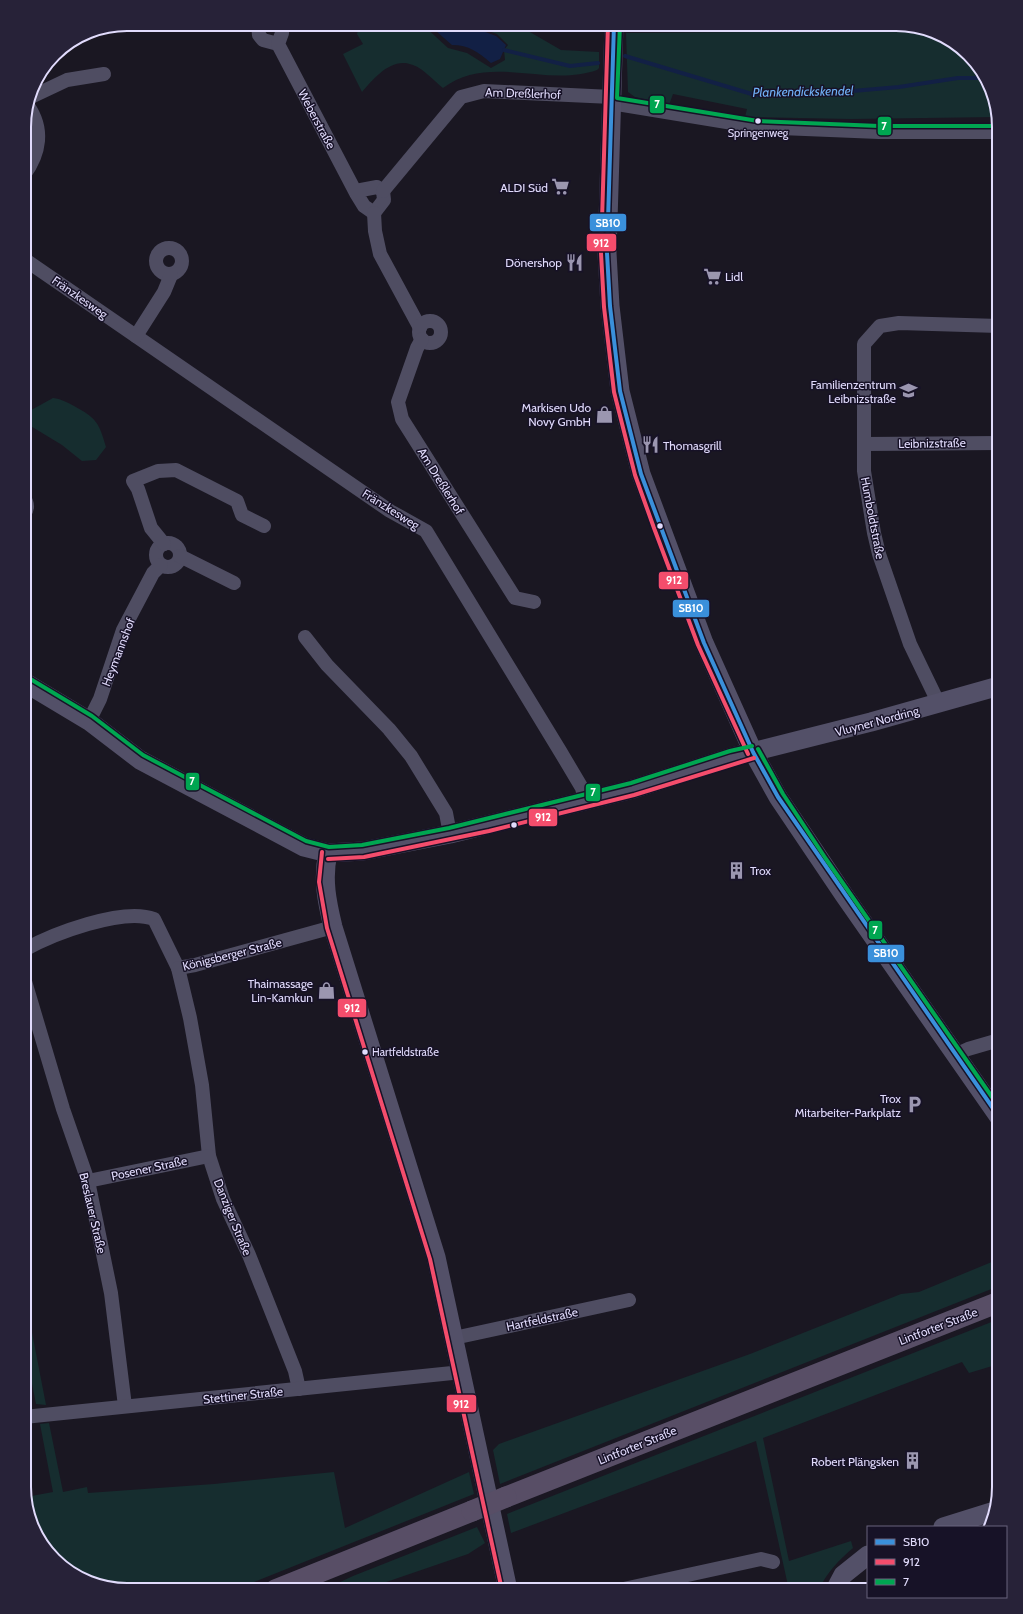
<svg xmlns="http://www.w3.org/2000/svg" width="1023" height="1614" viewBox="0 0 1023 1614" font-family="Cabin,sans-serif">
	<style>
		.green { fill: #162d2f }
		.water { fill: #122045 }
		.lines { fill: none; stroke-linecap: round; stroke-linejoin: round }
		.stream { stroke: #122045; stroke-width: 4 }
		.street { stroke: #4f4d62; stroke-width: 14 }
		.secondary { stroke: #535068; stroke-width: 19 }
		.primary { stroke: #584e66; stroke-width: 21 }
		.primary-bridge { stroke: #584e66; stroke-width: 21 }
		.bus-1-casing { stroke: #171227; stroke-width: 7 }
		.bus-2-casing { stroke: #171227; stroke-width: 7 }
		.bus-3-casing { stroke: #171227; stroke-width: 7 }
		.bus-1 { stroke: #3a90db; stroke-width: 4 }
		.bus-2 { stroke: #f44d6c; stroke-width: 4 }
		.bus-3 { stroke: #00a651; stroke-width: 4 }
		.bus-dot { fill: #e1dbfc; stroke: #171227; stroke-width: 1.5 }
		.labels { text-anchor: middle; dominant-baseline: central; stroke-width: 3; stroke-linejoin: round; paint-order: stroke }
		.bus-label { font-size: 11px; fill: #e1dbfc; stroke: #171227 }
		.street-label { font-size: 12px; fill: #e1dbfc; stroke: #171227 }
		.poi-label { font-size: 12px; fill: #e1dbfc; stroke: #171227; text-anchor: end }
		.water-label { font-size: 13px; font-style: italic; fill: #70aff5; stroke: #171227 }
		.rim { fill: none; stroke: #e1dbfc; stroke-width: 2 }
		.line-badge { stroke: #171227; stroke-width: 1.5 }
		.badge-label { font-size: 11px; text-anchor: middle; font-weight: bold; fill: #fff }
	</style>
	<rect width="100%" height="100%" fill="#1a1722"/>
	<!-- green -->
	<g class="green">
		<path d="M360 24H422L448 48 467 53 491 68 505 60 504 50 508 45 497 34 468 24H516L561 50 599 52V68L597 70C547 88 489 53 443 88 434 81 424 69 413 65 392 56 374 78 362 92L343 54 363 44 357 34Z"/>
		<polygon points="870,24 903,24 953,42 988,81 997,117 851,119 745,117 747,109 673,94 669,105 635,97 628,92 626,33 753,32"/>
		<path d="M53 398C61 399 67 402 74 406 96 418 99 422 106 447L96 460 82 461 62 445 24 422V414Z"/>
		<polygon points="999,884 999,924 993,917 997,904 991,892 992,887"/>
		<polygon points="999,1259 999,1286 500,1484 493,1450 499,1444 750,1354 901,1294 919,1292"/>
		<polygon points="24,1291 46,1405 36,1404 24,1343"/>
		<path d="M999 1319V1364L969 1373 962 1362 763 1438 789 1561 851 1541 853 1548C839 1560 826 1573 819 1590H789L756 1441 511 1533 507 1514Z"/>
		<polygon points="49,1423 63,1492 87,1487 88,1493 214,1484 334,1472 345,1528 469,1472 474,1494 234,1590 121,1590 70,1573 35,1533 26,1497 53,1492 40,1424"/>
		<polygon points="477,1527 485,1543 468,1554 363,1590 323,1590 353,1576"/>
	</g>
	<!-- water -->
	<path class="water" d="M428 24H464L496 36 506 45 500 59 491 63C478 52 469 45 452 45Z"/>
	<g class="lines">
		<!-- stream -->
		<g class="stream">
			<polyline points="504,50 570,66 598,63"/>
			<polyline points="625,56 755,95 787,95 841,92 899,87 958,78 985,78"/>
		</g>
		<!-- street -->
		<g class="street">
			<polyline points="258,24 259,35 263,40 278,44"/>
			<polyline points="282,24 282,33 278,44 356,193 364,206 374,213 384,200 383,191 377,187 361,190 356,193"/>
			<polyline points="31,97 67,80 104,74"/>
			<polyline points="611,103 757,127 879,132 999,132"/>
			<path d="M24 175C40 153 44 129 28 106"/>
			<polyline points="383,191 461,97 484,91 612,97"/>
			<polyline points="374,213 375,231 380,254 420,328"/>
			<circle cx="169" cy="261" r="13"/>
			<polyline points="24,259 390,511 426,531 560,751 582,788 585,801"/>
			<circle cx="430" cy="332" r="11"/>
			<polyline points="136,336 164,292 171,275"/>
			<polyline points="422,339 417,348 398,402 402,419 515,598 534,602"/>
			<polyline points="865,444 999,443"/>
			<path d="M24 514C28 509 28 504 24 498"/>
			<circle cx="168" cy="555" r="12"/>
			<polyline points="164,544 151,528 138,489 133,481 158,471 176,470 237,501 242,515 264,526"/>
			<polyline points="180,556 234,583"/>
			<polyline points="305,637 327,665 389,729 411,756 446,813 450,834"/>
			<polyline points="939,704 910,644 879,554 874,533 864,471 864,344 880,326 899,323 999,326"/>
			<polyline points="89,721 100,699 123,630 153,573 161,565"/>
			<path d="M24 950C52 934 123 907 154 919L178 968 195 965 333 927"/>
			<polyline points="178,968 190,1018 202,1085 209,1156 223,1199 249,1255 295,1371 299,1389"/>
			<polyline points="24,978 63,1109 88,1181 111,1293 125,1406"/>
			<polyline points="957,1054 968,1049 999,1040"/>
			<polyline points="88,1181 209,1156"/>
			<polyline points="454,1338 629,1300"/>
			<polyline points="24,1417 462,1372"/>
			<polyline points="619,1590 761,1559 773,1562"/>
		</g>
		<!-- secondary -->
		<g class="secondary">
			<polyline points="614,24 607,253 610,306 620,391 641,474 704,643 753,752 778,797 844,895 999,1117"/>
			<polyline points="24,682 89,721 140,760 304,847 328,853 363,851 450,834 633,789 732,757 871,722 999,686"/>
			<path d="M328 853C322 879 327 902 333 927L436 1257 508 1590"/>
			<polyline points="943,1527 991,1512"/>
			<polyline points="835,1590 843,1575 868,1555"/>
		</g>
		<!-- primary -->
		<g class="primary">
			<polyline points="506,1497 999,1302"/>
			<polyline points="275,1590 472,1511"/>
		</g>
		<!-- primary-bridge -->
		<polyline class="primary-bridge" points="472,1511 506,1497"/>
		<defs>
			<polyline id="bus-1" points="614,24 607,253 610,306 620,391 641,474 704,643 753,752 778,797 999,1117"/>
			<g id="bus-2">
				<polyline points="608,24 601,253 604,307 614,392 635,475 654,528 698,645 748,754"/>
				<polyline points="322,852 319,882 327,928 430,1259 502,1590"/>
				<polyline points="328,859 364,857 489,831 634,795 754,758"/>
			</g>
			<g id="bus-3">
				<polyline points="620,24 617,98 758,121 879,126 999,126"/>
				<polyline points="27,677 92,716 143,755 306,841 329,847 362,845 449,828 631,783 730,751 752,746"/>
				<polyline points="758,749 783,794 826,859 999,1107"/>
			</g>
		</defs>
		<!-- bus-1 casing -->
		<use href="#bus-1" class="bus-1-casing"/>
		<!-- bus-2 casing -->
		<use href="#bus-2" class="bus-2-casing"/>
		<!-- bus-3 casing -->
		<use href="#bus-3" class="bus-3-casing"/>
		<!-- bus-1 -->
		<use href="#bus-1" class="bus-1"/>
		<!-- bus-2 -->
		<use href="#bus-2" class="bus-2"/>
		<!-- bus-3 -->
		<use href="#bus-3" class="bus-3"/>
	</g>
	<!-- icons -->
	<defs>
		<symbol id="supermarket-bare" viewBox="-9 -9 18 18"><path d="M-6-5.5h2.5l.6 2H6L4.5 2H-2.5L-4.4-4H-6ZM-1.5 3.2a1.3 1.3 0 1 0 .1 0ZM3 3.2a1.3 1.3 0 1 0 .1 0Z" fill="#9b96b0" stroke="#171227" stroke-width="2.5" paint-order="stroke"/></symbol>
		<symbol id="restaurant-bare" viewBox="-9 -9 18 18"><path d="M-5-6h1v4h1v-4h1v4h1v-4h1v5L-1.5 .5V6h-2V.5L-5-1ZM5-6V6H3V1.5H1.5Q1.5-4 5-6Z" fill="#9b96b0" stroke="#171227" stroke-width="2.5" paint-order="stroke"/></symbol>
		<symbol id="school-bare" viewBox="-9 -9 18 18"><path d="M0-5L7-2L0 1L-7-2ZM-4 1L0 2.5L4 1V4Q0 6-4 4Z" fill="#9b96b0" stroke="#171227" stroke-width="2.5" paint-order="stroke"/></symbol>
		<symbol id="shop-bare" viewBox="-9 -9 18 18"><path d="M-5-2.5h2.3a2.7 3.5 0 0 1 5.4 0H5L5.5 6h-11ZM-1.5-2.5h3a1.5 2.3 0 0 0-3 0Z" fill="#9b96b0" stroke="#171227" stroke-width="2.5" paint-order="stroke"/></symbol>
		<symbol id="building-bare" viewBox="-9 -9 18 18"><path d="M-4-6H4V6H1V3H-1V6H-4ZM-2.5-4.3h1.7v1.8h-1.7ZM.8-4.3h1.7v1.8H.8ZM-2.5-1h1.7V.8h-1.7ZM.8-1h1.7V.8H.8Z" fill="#9b96b0" stroke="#171227" stroke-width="2.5" paint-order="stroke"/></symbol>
		<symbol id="parking-bare" viewBox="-9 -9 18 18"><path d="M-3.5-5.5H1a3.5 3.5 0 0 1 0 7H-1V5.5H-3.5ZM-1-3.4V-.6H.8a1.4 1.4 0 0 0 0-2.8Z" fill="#9b96b0" stroke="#171227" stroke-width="2.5" paint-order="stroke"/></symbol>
	</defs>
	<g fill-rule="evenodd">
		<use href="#supermarket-bare" x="548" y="174" width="25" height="25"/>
		<use href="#restaurant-bare" x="562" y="250" width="25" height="25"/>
		<use href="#supermarket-bare" x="700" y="264" width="25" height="25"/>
		<use href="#school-bare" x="896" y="378" width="25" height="25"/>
		<use href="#shop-bare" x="592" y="402" width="25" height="25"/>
		<use href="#restaurant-bare" x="638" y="432" width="25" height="25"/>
		<use href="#building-bare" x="724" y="858" width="25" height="25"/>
		<use href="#shop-bare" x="314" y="978" width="25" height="25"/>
		<use href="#parking-bare" x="902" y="1092" width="25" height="25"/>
		<use href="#building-bare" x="900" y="1448" width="25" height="25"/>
	</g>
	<!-- markers -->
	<g class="bus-dot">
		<circle cx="758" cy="121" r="3.5"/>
		<circle cx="660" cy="526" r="3.5"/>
		<circle cx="514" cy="825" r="3.5"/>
		<circle cx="365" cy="1052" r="3.5"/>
	</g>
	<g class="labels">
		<!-- bus labels -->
		<g class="bus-label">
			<text x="758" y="133">Springenweg</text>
			<text x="372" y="1052" text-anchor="start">Hartfeldstraße</text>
		</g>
		<!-- street labels -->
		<g class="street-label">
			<text transform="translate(523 93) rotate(2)">Am Dreßlerhof</text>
			<text transform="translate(317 119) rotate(62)">Weberstraße</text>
			<text transform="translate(80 297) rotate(35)">Fränzkesweg</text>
			<text transform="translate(932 443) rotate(-1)">Leibnizstraße</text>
			<text transform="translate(441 481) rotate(58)">Am Dreßlerhof</text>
			<text transform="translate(391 509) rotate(32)">Fränzkesweg</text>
			<text transform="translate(873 518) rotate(79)">Humboldtstraße</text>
			<text transform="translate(118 652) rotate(-69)">Heymannshof</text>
			<text transform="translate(877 721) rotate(-15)">Vluyner Nordring</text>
			<text transform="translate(232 954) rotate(-14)">Königsberger Straße</text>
			<text transform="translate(149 1168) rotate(-12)">Posener Straße</text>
			<text transform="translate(93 1213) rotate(77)">Breslauer Straße</text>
			<text transform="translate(233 1217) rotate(68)">Danziger Straße</text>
			<text transform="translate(542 1319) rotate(-12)">Hartfeldstraße</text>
			<text transform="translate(938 1326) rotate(-21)">Lintforter Straße</text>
			<text transform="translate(243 1395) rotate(-6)">Stettiner Straße</text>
			<text transform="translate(637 1445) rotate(-22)">Lintforter Straße</text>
		</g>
		<!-- poi labels -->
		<g class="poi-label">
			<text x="548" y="187">ALDI Süd</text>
			<text x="562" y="262">Dönershop</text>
			<text x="725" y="276" text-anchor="start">Lidl</text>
			<text x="896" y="384">Familienzentrum<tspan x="896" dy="14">Leibnizstraße</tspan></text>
			<text x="591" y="407">Markisen Udo<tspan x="591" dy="14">Novy GmbH</tspan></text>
			<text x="663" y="445" text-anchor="start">Thomasgrill</text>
			<text x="750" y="870" text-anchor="start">Trox</text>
			<text x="313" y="983">Thaimassage<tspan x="313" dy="14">Lin-Kamkun</tspan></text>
			<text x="901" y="1098">Trox<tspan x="901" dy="14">Mitarbeiter-Parkplatz</tspan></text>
			<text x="899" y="1461">Robert Plängsken</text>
		</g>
		<!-- water labels -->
		<g class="water-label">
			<text transform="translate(803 91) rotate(-1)">Plankendickskendel</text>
		</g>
	</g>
	<!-- crop -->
	<path d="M0 0H1023V1614H0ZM127 31H896A96 96 0 0 1 992 127V1487A96 96 0 0 1 896 1583H127A96 96 0 0 1 31 1487V127A96 96 0 0 1 127 31Z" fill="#272238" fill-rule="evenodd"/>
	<path class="rim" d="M127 31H896A96 96 0 0 1 992 127V1487A96 96 0 0 1 896 1583H127A96 96 0 0 1 31 1487V127A96 96 0 0 1 127 31Z"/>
	<g class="line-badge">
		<rect x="649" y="95" width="16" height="19" rx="4" fill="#00a651"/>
		<rect x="877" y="116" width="15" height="20" rx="4" fill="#00a651"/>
		<rect x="589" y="213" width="38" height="19" rx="4" fill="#3a90db"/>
		<rect x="586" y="233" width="31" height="19" rx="4" fill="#f44d6c"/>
		<rect x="658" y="571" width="31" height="19" rx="4" fill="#f44d6c"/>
		<rect x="672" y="599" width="38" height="19" rx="4" fill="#3a90db"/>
		<rect x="185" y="772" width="15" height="19" rx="4" fill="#00a651"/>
		<rect x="585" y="783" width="16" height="19" rx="4" fill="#00a651"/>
		<rect x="528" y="808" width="30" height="19" rx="4" fill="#f44d6c"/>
		<rect x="868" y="920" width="15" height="20" rx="4" fill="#00a651"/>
		<rect x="867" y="944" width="38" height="19" rx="4" fill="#3a90db"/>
		<rect x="337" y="998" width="30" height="20" rx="4" fill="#f44d6c"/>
		<rect x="446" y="1394" width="31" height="19" rx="4" fill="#f44d6c"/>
	</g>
	<g class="badge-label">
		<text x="657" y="108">7</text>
		<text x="884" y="130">7</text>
		<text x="608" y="227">SB10</text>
		<text x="601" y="247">912</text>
		<text x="674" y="584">912</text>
		<text x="691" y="612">SB10</text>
		<text x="192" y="785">7</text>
		<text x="593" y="796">7</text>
		<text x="543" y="821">912</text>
		<text x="875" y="934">7</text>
		<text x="886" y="957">SB10</text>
		<text x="352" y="1012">912</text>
		<text x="461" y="1408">912</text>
	</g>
	<!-- legend -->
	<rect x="867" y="1526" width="140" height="72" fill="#171227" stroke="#68627c"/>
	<rect x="875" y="1539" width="20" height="6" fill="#3a90db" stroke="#68627c"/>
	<text x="903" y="1546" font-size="12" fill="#e1dbfc">SB10</text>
	<rect x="875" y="1559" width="20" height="6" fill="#f44d6c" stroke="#68627c"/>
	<text x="903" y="1566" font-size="12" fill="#e1dbfc">912</text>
	<rect x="875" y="1579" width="20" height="6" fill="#00a651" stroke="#68627c"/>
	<text x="903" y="1586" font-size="12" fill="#e1dbfc">7</text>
</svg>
